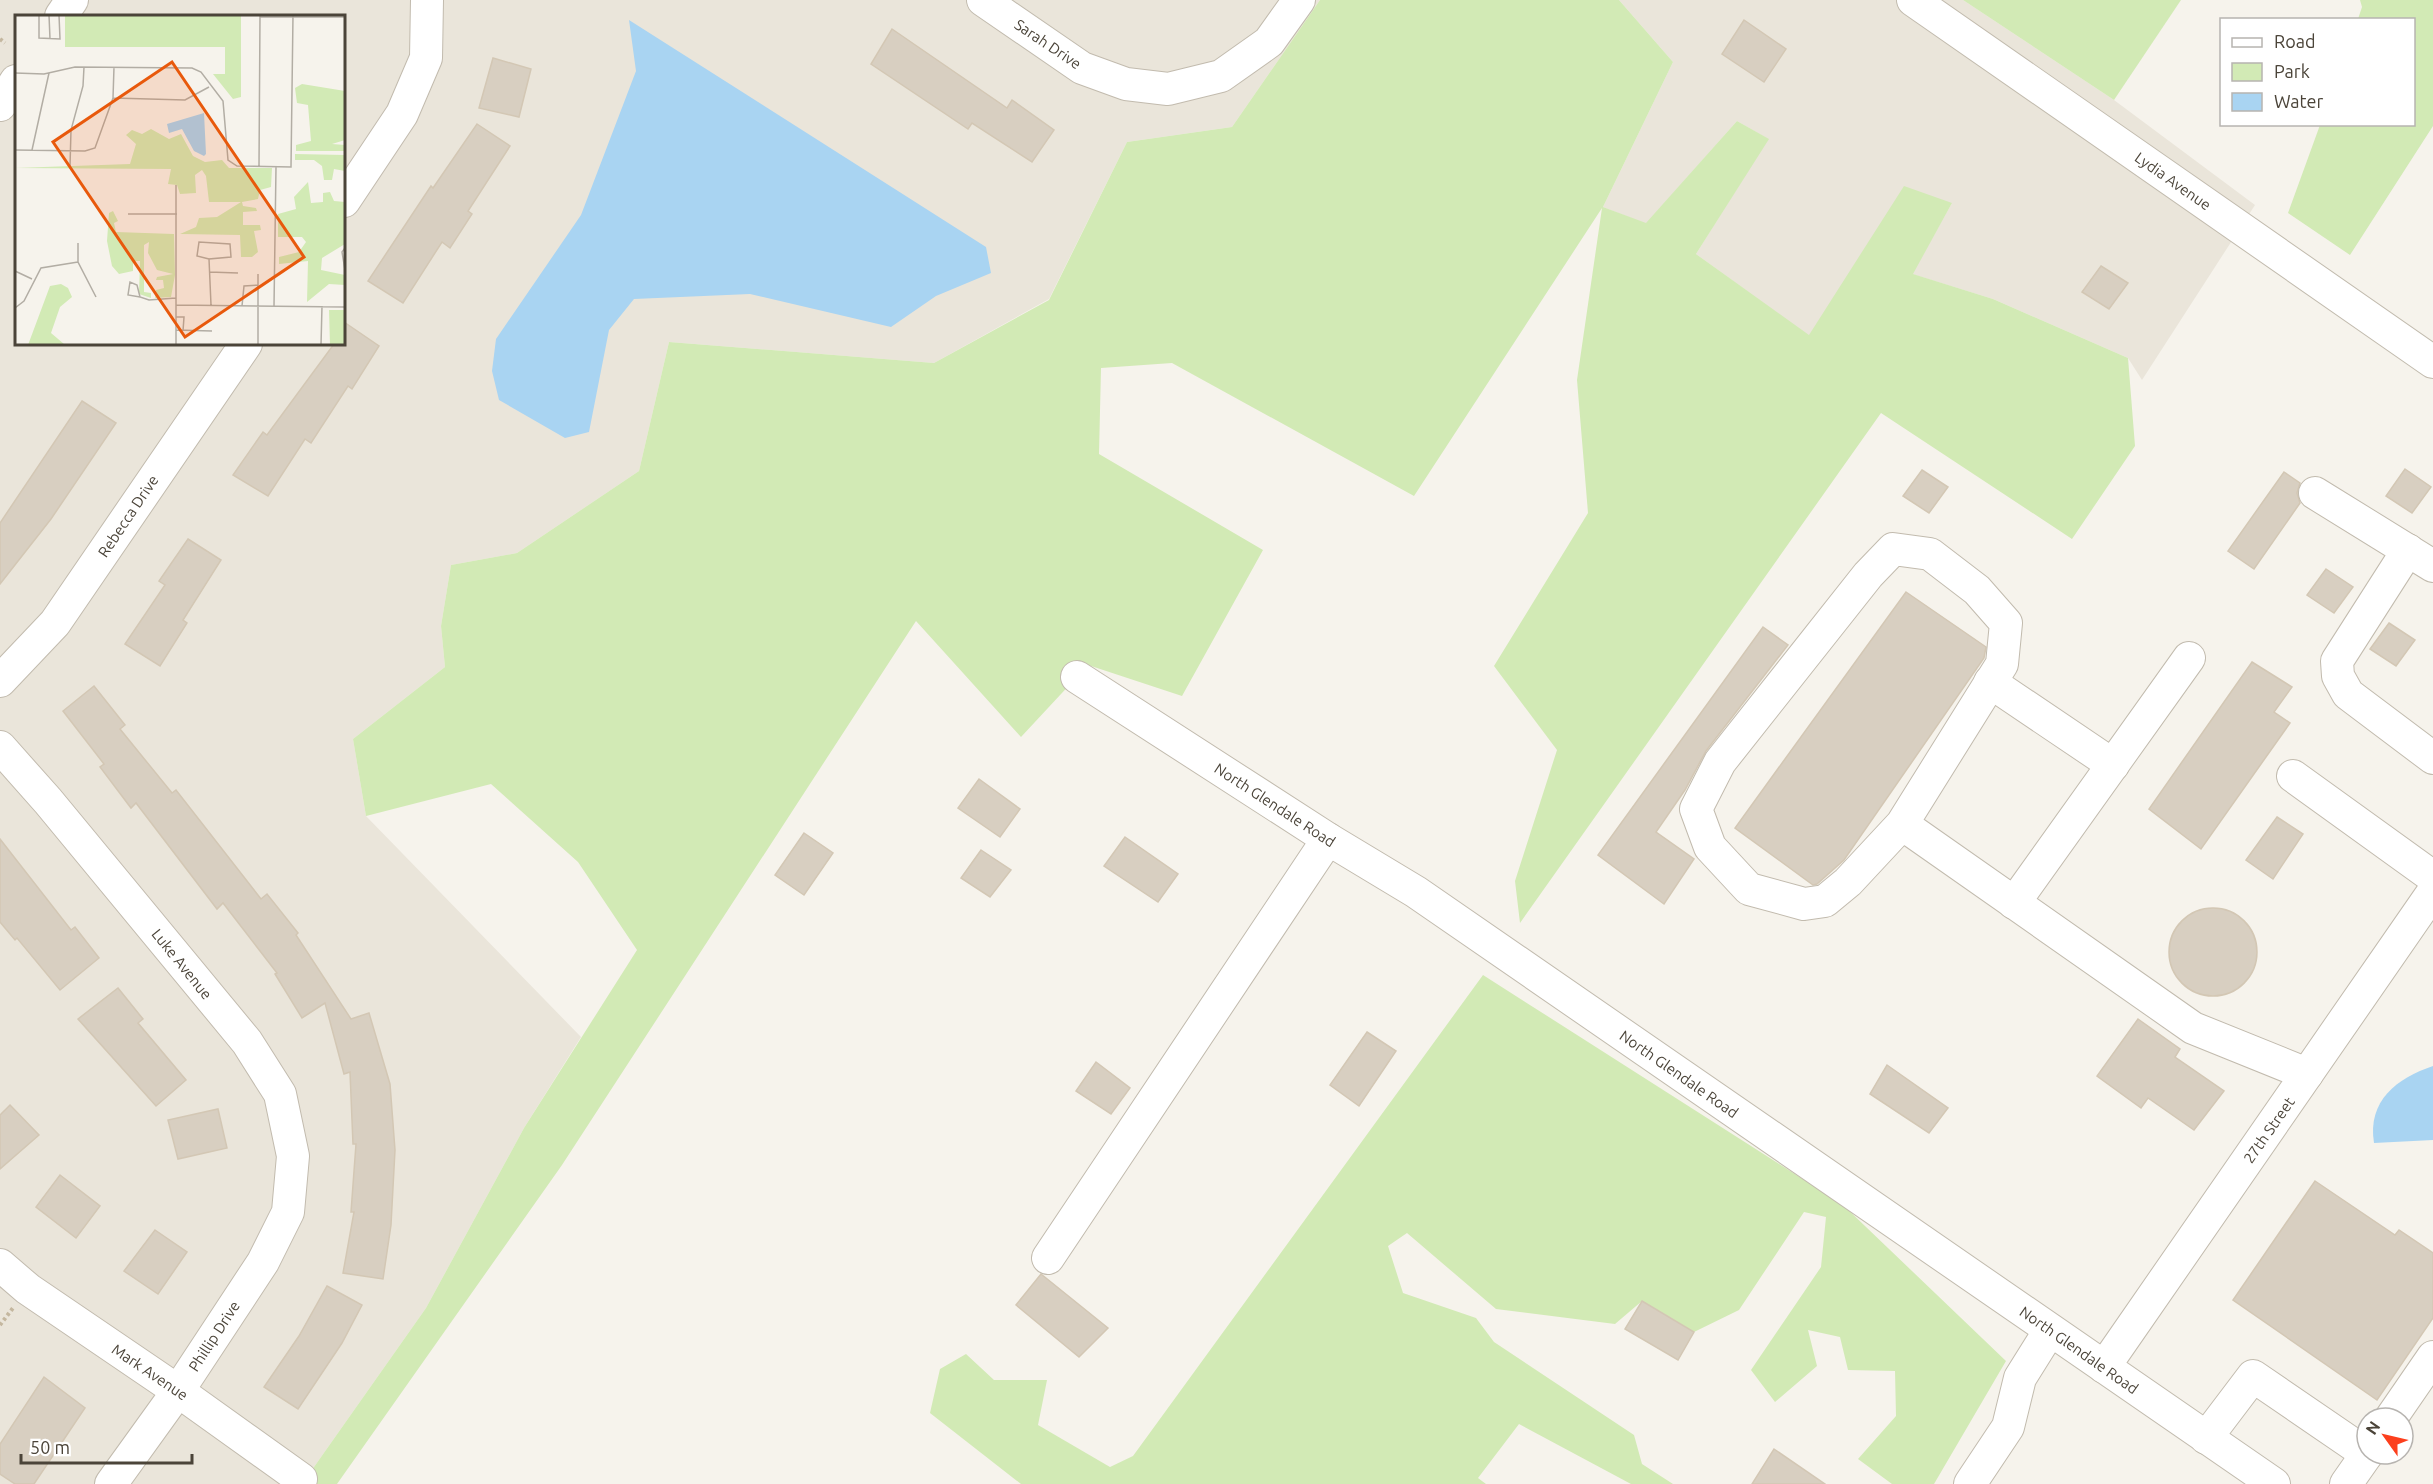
<svg xmlns="http://www.w3.org/2000/svg" width="2433" height="1484" viewBox="0 0 2433 1484" font-family="Ubuntu,sans-serif">
	<style>
		.residential { fill: #eae5da; fill-rule: evenodd }
		.green { fill: #d2eab5 }
		.water { fill: #a9d4f2 }
		.building { fill: #d8cfc1; stroke: #d3c7b4; stroke-width: 1.5 }
		.lines { fill: none; stroke-linecap: round; stroke-linejoin: round }
		.minor-casing { stroke: #c2bbae; stroke-width: 34 }
		.path { stroke: #c4b79f; stroke-width: 4; stroke-dasharray: 3 3; stroke-linecap: butt }
		.minor { stroke: #fff; stroke-width: 32 }
		.labels { text-anchor: middle; dominant-baseline: central; stroke-width: 4.5; stroke-linejoin: round; paint-order: stroke }
		.street-label { font-size: 15px; fill: #4b4439; stroke: #fff }
		.inset-road { fill: none; stroke: #b2ada4; stroke-width: 1.5 }
		.view { fill: #e8590c; fill-opacity: 0.15; stroke: #e8590c; stroke-width: 3 }
		.inset-edge { fill: none; stroke: #4b4439; stroke-width: 3 }
	</style>
	<rect width="100%" height="100%" fill="#f6f3ec"/>
	<!-- residential -->
	<g class="residential">
		<path d="M0 0H1320L1232 127 1127 142 1049 299 934 363 669 342 639 471 517 553 451 565 441 626 445 667 353 739 366 816 581 1037 524 1128 426 1308 302 1484H0ZM16 16H344V344H16Z"/>
		<polygon points="1619,0 1963,0 2114,100 2255,205 2142,380 2128,358 1993,299 1912,274 1952,203 1809,336 1696,254 1768,139 1737,121 1646,224 1603,207 1673,62"/>
	</g>
	<!-- green -->
	<g class="green">
		<polygon points="1320,0 1619,0 1673,62 1603,207 1646,223 1737,121 1769,139 1696,254 1809,335 1904,186 1952,203 1913,274 1993,299 2128,358 2135,446 2072,539 1881,413 1520,923 1515,881 1557,750 1494,666 1588,513 1577,380 1602,208 1414,496 1172,363 1101,368 1099,454 1263,550 1182,696 1088,665 1021,737 916,621 562,1165 337,1484 302,1484 426,1308 524,1128 637,950 578,862 491,784 366,816 353,739 445,667 441,626 451,565 517,553 639,471 669,342 934,363 1049,300 1127,142 1232,127"/>
		<polygon points="1963,0 2181,0 2114,100"/>
		<polygon points="2360,0 2433,0 2433,126 2350,255 2288,213 2320,125 2414,124 2414,20 2358,19 2362,7"/>
		<polygon points="1483,975 1842,1204 2006,1361 1934,1484 1892,1484 1858,1459 1896,1416 1895,1371 1848,1370 1840,1337 1808,1330 1817,1366 1775,1402 1751,1370 1821,1267 1826,1217 1804,1212 1739,1310 1694,1332 1642,1301 1615,1324 1496,1309 1407,1233 1388,1246 1403,1293 1476,1318 1494,1342 1634,1435 1642,1464 1673,1484 1631,1484 1519,1424 1478,1478 1486,1484 1021,1484 930,1413 940,1369 966,1354 994,1380 1047,1380 1038,1425 1110,1467 1133,1456"/>
	</g>
	<!-- water -->
	<g class="water">
		<polygon points="629,20 986,247 991,273 936,296 891,327 750,294 634,299 609,330 589,432 565,438 499,400 492,371 496,339 581,215 636,71"/>
		<path d="M2433 1066V1140L2374 1143C2367 1101 2397 1078 2433 1066Z"/>
	</g>
	<!-- building -->
	<g class="building">
		<polygon points="1744,20 1786,49 1764,82 1722,54"/>
		<polygon points="892,29 1007,108 1012,100 1054,130 1032,162 972,123 968,129 871,64"/>
		<polygon points="493,58 531,69 519,117 479,108"/>
		<polygon points="477,124 510,146 468,211 472,214 450,248 442,242 403,303 368,281 431,186 433,188"/>
		<polygon points="2101,266 2128,283 2109,309 2082,292"/>
		<polygon points="344,322 379,346 352,389 348,386 311,443 305,439 268,496 233,475 263,432 267,435 334,344 344,344"/>
		<polygon points="82,401 116,423 51,519 0,584 0,523"/>
		<polygon points="2405,469 2431,487 2412,513 2386,496"/>
		<polygon points="1922,470 1948,487 1929,513 1903,496"/>
		<polygon points="2284,472 2300,483 2297,493 2300,503 2254,569 2228,551"/>
		<polygon points="188,539 221,560 183,620 187,623 160,666 125,644 165,585 159,581"/>
		<polygon points="2326,569 2353,587 2334,613 2307,595"/>
		<polygon points="1906,592 1986,647 1984,658 1844,860 1817,884 1813,885 1735,828"/>
		<polygon points="2389,623 2415,640 2396,666 2370,649"/>
		<polygon points="1763,627 1788,645 1706,751 1685,790 1656,832 1694,859 1664,904 1598,855"/>
		<polygon points="2252,662 2292,687 2274,712 2290,723 2201,849 2149,809"/>
		<polygon points="94,686 125,725 120,729 172,793 176,790 261,899 267,894 298,933 296,935 351,1019 369,1013 390,1084 395,1150 391,1225 383,1279 343,1273 354,1212 351,1212 356,1144 353,1144 350,1072 344,1074 325,1003 302,1018 275,974 277,973 223,903 217,909 136,803 131,808 100,767 104,764 63,711"/>
		<polygon points="979,779 1020,809 1000,837 958,808"/>
		<polygon points="2277,817 2303,834 2273,879 2246,860"/>
		<polygon points="804,833 833,853 804,895 775,875"/>
		<polygon points="1125,837 1178,874 1158,902 1104,866"/>
		<polygon points="0,839 71,930 75,927 99,958 60,990 17,938 15,940 0,922"/>
		<polygon points="981,850 1011,870 990,897 961,878"/>
		<circle cx="2213" cy="952" r="44"/>
		<polygon points="118,988 143,1019 138,1023 186,1080 156,1106 78,1019"/>
		<polygon points="2138,1019 2180,1049 2175,1057 2224,1091 2194,1130 2148,1098 2141,1108 2097,1076"/>
		<polygon points="1367,1032 1396,1051 1359,1106 1330,1085"/>
		<polygon points="1096,1062 1130,1088 1111,1114 1076,1091"/>
		<polygon points="1887,1065 1948,1108 1929,1133 1870,1094"/>
		<polygon points="10,1105 39,1135 0,1169 0,1115"/>
		<polygon points="218,1109 227,1148 178,1159 168,1120"/>
		<polygon points="60,1175 100,1206 76,1238 36,1207"/>
		<polygon points="2315,1181 2395,1235 2399,1230 2433,1253 2433,1318 2377,1400 2233,1300"/>
		<polygon points="155,1230 187,1252 158,1294 124,1271"/>
		<polygon points="1041,1274 1108,1328 1079,1357 1016,1305"/>
		<polygon points="327,1286 362,1305 342,1343 298,1409 264,1387 299,1336"/>
		<polygon points="1642,1301 1694,1332 1678,1360 1625,1329"/>
		<polygon points="44,1377 85,1408 34,1484 15,1484 0,1474 0,1444"/>
		<polygon points="1774,1449 1825,1484 1752,1484"/>
	</g>
	<g class="lines">
		<defs>
			<g id="minor">
				<polyline points="983,0 1082,68 1126,84 1168,89 1221,76 1269,42 1299,0"/>
				<polyline points="1913,0 2433,362"/>
				<polyline points="61,16 72,0"/>
				<polyline points="0,105 16,81"/>
				<polyline points="344,201 402,114 426,58 427,0"/>
				<polyline points="2315,493 2433,566"/>
				<polyline points="2408,550 2337,661 2338,676 2348,694 2433,758"/>
				<polyline points="1077,677 1328,839 1416,892 2274,1484"/>
				<polyline points="0,681 55,623 246,344"/>
				<polyline points="1990,682 2113,765"/>
				<polyline points="0,747 48,801 247,1042 280,1094 293,1156 288,1212 263,1262 178,1391 111,1484"/>
				<polyline points="2293,776 2433,877"/>
				<polyline points="1902,824 1848,882 1825,901 1804,904 1749,889 1710,847 1696,809 1720,762 1868,575 1893,549 1930,554 1977,590 2006,623 2002,664 1902,824 2193,1028 2307,1074"/>
				<polyline points="2014,903 2189,658"/>
				<polyline points="1048,1258 1328,839"/>
				<polyline points="0,1265 28,1289 178,1391 301,1479"/>
				<polyline points="2104,1367 2433,892"/>
				<polyline points="2391,1418 2433,1357"/>
				<polyline points="2206,1438 2253,1376 2367,1454"/>
				<polyline points="1970,1484 2008,1427 2020,1378 2050,1330"/>
				<polyline points="2346,1484 2367,1454"/>
			</g>
		</defs>
		<!-- minor casing -->
		<use href="#minor" class="minor-casing"/>
		<!-- path -->
		<g class="path">
			<polyline points="0,39 5,43"/>
			<polyline points="0,1325 13,1308"/>
		</g>
		<!-- minor -->
		<use href="#minor" class="minor"/>
	</g>
	<g class="labels">
		<!-- street labels -->
		<g class="street-label">
			<text transform="translate(1048 44) rotate(34)">Sarah Drive</text>
			<text transform="translate(2173 181) rotate(35)">Lydia Avenue</text>
			<text transform="translate(128 516) rotate(-56)">Rebecca Drive</text>
			<text transform="translate(1275 805) rotate(33)">North Glendale Road</text>
			<text transform="translate(182 964) rotate(51)">Luke Avenue</text>
			<text transform="translate(1679 1074) rotate(35)">North Glendale Road</text>
			<text transform="translate(2269 1130) rotate(-55)">27th Street</text>
			<text transform="translate(214 1336) rotate(-57)">Phillip Drive</text>
			<text transform="translate(2079 1350) rotate(35)">North Glendale Road</text>
			<text transform="translate(150 1372) rotate(34)">Mark Avenue</text>
		</g>
	</g>
	<!-- overview -->
	<g transform="translate(15 15)">
		<rect width="330" height="330" fill="#f6f3ec"/>
		<path d="M50 0H226V82L218 84 198 59H210V32H50ZM287 69 330 76V125L317 129 330 130V136H281V130L296 126 293 90 282 88 280 73ZM136 114 154 124 166 119 178 141 190 147 207 145 214 153H257L256 172 245 175 243 184 227 187 228 191 241 193 242 196 228 197V210H245L246 215 239 216 243 237 237 242H226L225 220 165 219 181 212 184 203 202 202 226 187H194L191 161 187 155 180 160 181 178 165 179 162 170 153 169 156 154 0 153 115 149 121 129 111 120 117 115 127 119ZM280 139 330 140V156L319 154 317 165H309L307 151 299 145H280ZM293 167 296 188 308 187V178L315 177 319 186 330 187V229L307 243 306 255 330 260V270L314 269 292 287 293 246 264 249V242L284 237 291 227 287 222H263V199L281 194 279 182ZM98 196 103 206 99 208 101 217 159 219 160 260 156 282 140 283 141 275 149 273 148 265H141L142 262 158 259 142 255 133 238 134 227 129 230V277L136 278V283L124 279 125 246H118V256L104 259 97 251 92 226 94 198ZM46 269 53 273 57 282 45 292 36 318 49 329 74 330H13L35 271ZM314 295H330V330H315Z" fill="#d2eab5"/>
		<path d="M189 98 191 139 189 141 179 136 167 114 154 118 152 109Z" fill="#a9d4f2"/>
		<path class="inset-road" d="M24 0V23L45 24 44 0M34 0 35 24M245 2H330M0 58 29 59 60 52 177 53 186 57 208 86 213 145 222 151 276 152 278 0M98 83 170 85 194 72M0 135 70 136 80 133 98 83 99 52M17 135 34 58M55 151 56 115 68 71 69 52M244 151 245 0M113 199H162M63 228V247L81 282M330 233 327 237 330 255M194 244 182 241 184 227 215 229 216 242 194 244 196 290M0 256 17 264M194 257 223 258M243 259V330M125 282 113 280 115 267 122 270 125 282 134 285 161 283M161 290 330 292M227 291 229 271 243 270M259 291 261 152M0 293 9 286 26 253 63 247M161 302H169L168 316M161 315 197 316M161 330V170M306 330 307 291"/>
		<path class="view" d="M157 47 289 242 170 322 38 127Z"/>
		<rect width="330" height="330" class="inset-edge"/>
	</g>
	<!-- legend -->
	<rect x="2220" y="18" width="195" height="108" fill="#ffffff" stroke="#b7b4b0" stroke-width="1.5"/>
	<rect x="2232" y="38" width="30" height="9" fill="#ffffff" stroke="#b7b4b0" stroke-width="1.5"/>
	<text x="2274" y="48" font-size="18" fill="#4b4439">Road</text>
	<rect x="2232" y="63" width="30" height="18" fill="#d2eab5" stroke="#b7b4b0" stroke-width="1.5"/>
	<text x="2274" y="78" font-size="18" fill="#4b4439">Park</text>
	<rect x="2232" y="93" width="30" height="18" fill="#a9d4f2" stroke="#b7b4b0" stroke-width="1.5"/>
	<text x="2274" y="108" font-size="18" fill="#4b4439">Water</text>
	<!-- north arrow -->
	<g transform="translate(2385 1436) rotate(304)"><circle r="28" fill="#ffffff" stroke="#b7b4b0" stroke-width="1.5"/>
	<path d="M0-4.5L10 22L0 15L-10 22Z" fill="#fc3f1d"/>
	<text y="-9" font-size="16" font-weight="bold" text-anchor="middle" fill="#4b4439">N</text>
	</g>
	<!-- scale -->
	<path d="M21 1454v9h171v-9" fill="none" stroke="#4b4439" stroke-width="3"/>
	<text x="30" y="1454" font-size="18" fill="#4b4439" stroke="#ffffff" stroke-width="4.5" paint-order="stroke">50 m</text>
</svg>
